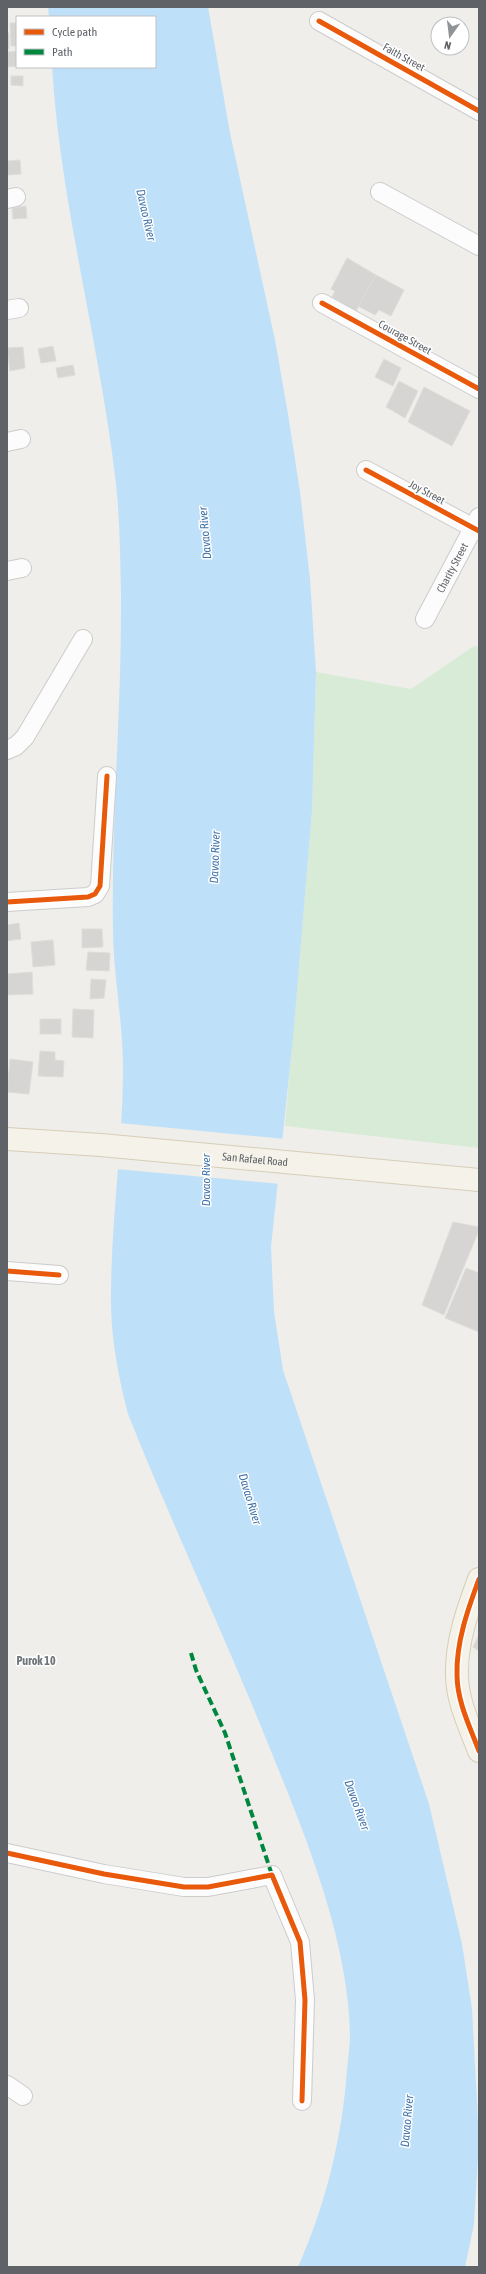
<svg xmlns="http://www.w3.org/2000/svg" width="486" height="2274" viewBox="0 0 486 2274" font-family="'Asap Condensed',sans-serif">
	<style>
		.green { fill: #d8ebd6 }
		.water { fill: #bfe0f9 }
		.pier { fill: #efeeea }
		.building { fill: #d6d5d3; stroke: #deddd9 }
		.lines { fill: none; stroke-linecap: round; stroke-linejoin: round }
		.minor-casing { stroke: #cbcccc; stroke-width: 20 }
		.major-casing { stroke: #d7ceb8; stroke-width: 24 }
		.minor { stroke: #fdfcfc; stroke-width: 18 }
		.major { stroke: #f4f2e9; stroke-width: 22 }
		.quiet { stroke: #00873e; stroke-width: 4; stroke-dasharray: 8 4; stroke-linecap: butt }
		.cycleway-casing { stroke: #fff; stroke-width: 8 }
		.cycleway { stroke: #e8590c; stroke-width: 5 }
		.labels { text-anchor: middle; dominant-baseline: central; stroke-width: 3; stroke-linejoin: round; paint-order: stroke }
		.street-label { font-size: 11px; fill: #5f6368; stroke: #fff }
		.water-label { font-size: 12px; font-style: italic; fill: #4174aa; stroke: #fff }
		.neighbourhood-label { font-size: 12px; font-weight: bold; fill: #70757a; stroke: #fff }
	</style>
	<rect width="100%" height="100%" fill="#efeeea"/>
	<!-- green -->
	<polygon class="green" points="474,646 479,647 479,1148 285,1126 312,811 316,672 411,689"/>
	<!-- water -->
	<path class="water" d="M48 7H208L230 133 275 340 288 414 300 492 310 579 316 672 312 811 293 1038 271 1247 274 1312 283 1370 429 1804 462 1944 472 2009 479 2141 474 2224 465 2267H298C326 2204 342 2138 347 2070 348 2058 350 2046 350 2034 348 1941 308 1842 273 1756 227 1641 174 1529 128 1414 119 1379 112 1344 111 1307 110 1230 122 1153 123 1076 124 1028 114 981 113 933 111 820 122 706 121 593 120 557 120 520 116 484 100 344 61 208 52 67H155V17H49Z"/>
	<!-- pier -->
	<polygon class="pier" points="119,1123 285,1139 280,1184 116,1169"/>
	<!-- building -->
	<g class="building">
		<polygon points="10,23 17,23 17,46 11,46"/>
		<rect x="7" y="33" width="2" height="16"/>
		<polygon points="17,51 17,66 8,67 7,52"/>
		<polygon points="11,76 23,76 23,86 11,85"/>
		<polygon points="20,160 21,174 7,175 7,161"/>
		<polygon points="26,206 27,218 13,219 12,208"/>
		<polygon points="347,258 376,275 356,311 332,297 335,291 331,289"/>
		<polygon points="376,275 404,290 391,316 379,310 375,315 358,306"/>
		<polygon points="53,346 56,361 41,363 38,349"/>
		<polygon points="23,347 25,368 10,371 7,348"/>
		<polygon points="384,359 401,368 393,386 375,377"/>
		<polygon points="73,365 75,375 58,378 56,368"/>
		<polygon points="399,381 418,391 405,418 386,407"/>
		<polygon points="424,387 470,411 452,446 408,422"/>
		<polygon points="19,923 21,939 7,941 7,925"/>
		<polygon points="82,929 102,929 103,947 82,948"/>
		<polygon points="53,940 55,965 33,967 31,942"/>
		<polygon points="88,952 110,953 109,971 86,970"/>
		<polygon points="32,972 33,994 7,995 7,974"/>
		<polygon points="91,979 106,980 104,998 90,999"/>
		<polygon points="73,1009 94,1010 93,1038 72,1037"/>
		<rect x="40" y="1019" width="21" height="15"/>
		<polygon points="40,1051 55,1052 55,1060 64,1061 63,1077 38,1076"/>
		<polygon points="10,1059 33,1062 29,1094 7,1092"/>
		<polygon points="453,1222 479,1227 479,1230 444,1315 422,1305"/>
		<polygon points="466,1268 479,1273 479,1332 445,1318"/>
		<polygon points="479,1634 479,1651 473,1647"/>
	</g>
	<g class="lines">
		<defs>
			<g id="minor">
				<polyline points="319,21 479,111"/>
				<polyline points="380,192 479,246"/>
				<polyline points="7,199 16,197"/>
				<polyline points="322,303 479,389"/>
				<polyline points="7,310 19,308"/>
				<polyline points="7,442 21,439"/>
				<polyline points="366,470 479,531"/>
				<polyline points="7,571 22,568"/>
				<path id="s1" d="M425 619 479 517"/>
				<polyline points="7,750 16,746 25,737 83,639"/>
				<polyline points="7,902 88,897 95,894 100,886 107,776"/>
				<polyline points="7,1271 59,1275"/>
				<polyline points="7,1853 104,1874 184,1887 208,1887 272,1875 300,1942 305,2000 302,2101"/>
				<polyline points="7,2085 23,2096"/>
			</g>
			<g id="major">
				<path id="s2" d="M7 1139 101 1145 479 1180"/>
				<path d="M479 1579C468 1609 456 1642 457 1675 457 1701 470 1727 479 1751"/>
			</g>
		</defs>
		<!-- minor casing -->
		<use href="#minor" class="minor-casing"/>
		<!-- major casing -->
		<use href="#major" class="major-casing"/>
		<!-- minor -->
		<use href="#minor" class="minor"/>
		<!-- major -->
		<use href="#major" class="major"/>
		<!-- quiet -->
		<polyline class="quiet" points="191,1653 196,1670 225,1733 272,1875"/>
		<defs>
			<g id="cycleway">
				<polyline points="319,21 479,111"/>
				<polyline points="322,303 479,389"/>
				<polyline points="366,470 479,531"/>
				<polyline points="7,902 88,897 95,894 100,886 107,776"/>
				<polyline points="7,1271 59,1275"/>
				<path d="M479 1579C468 1609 456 1642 457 1675 457 1701 470 1727 479 1751"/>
				<polyline points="7,1853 104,1874 184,1887 208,1887 272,1875 300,1942 305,2000 302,2101"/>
			</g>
		</defs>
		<!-- cycleway casing -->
		<use href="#cycleway" class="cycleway-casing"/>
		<!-- cycleway -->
		<use href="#cycleway" class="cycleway"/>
	</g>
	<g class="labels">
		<!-- street labels -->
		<g class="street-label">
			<text transform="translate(404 57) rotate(29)">Faith Street</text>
			<text transform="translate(405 337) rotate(29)">Courage Street</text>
			<text transform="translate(427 492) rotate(28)">Joy Street</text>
			<text stroke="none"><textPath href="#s1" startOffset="58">Charity Street</textPath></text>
			<text stroke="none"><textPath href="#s2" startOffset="249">San Rafael Road</textPath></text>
		</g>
		<!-- water labels -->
		<g class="water-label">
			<text transform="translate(146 215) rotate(77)">Davao River</text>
			<text transform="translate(205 533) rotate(-95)">Davao River</text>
			<text transform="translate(215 857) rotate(-88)">Davao River</text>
			<text transform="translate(206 1180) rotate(-90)">Davao River</text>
			<text transform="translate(250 1499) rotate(73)">Davao River</text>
			<text transform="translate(357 1805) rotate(70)">Davao River</text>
			<text transform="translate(407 2121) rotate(-85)">Davao River</text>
		</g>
		<!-- neighbourhood labels -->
		<g class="neighbourhood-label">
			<text x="36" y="1661">Purok 10</text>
		</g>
	</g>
	<!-- border -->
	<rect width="486" height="2274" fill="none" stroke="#5f6368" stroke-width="16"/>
	<!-- legend -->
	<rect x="16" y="16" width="140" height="52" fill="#ffffff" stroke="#bfc1c3"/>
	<rect x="24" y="29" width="20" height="6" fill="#e8590c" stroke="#bfc1c3"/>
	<text x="52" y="36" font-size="12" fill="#5f6368">Cycle path</text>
	<rect x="24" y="49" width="20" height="6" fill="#00873e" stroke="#bfc1c3"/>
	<text x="52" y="56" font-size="12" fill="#5f6368">Path</text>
	<!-- north arrow -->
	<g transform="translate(450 36) rotate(194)"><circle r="19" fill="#ffffff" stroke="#bfc1c3"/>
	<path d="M0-3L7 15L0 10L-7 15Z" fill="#919496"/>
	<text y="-6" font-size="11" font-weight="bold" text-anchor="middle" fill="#5f6368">N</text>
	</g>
</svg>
